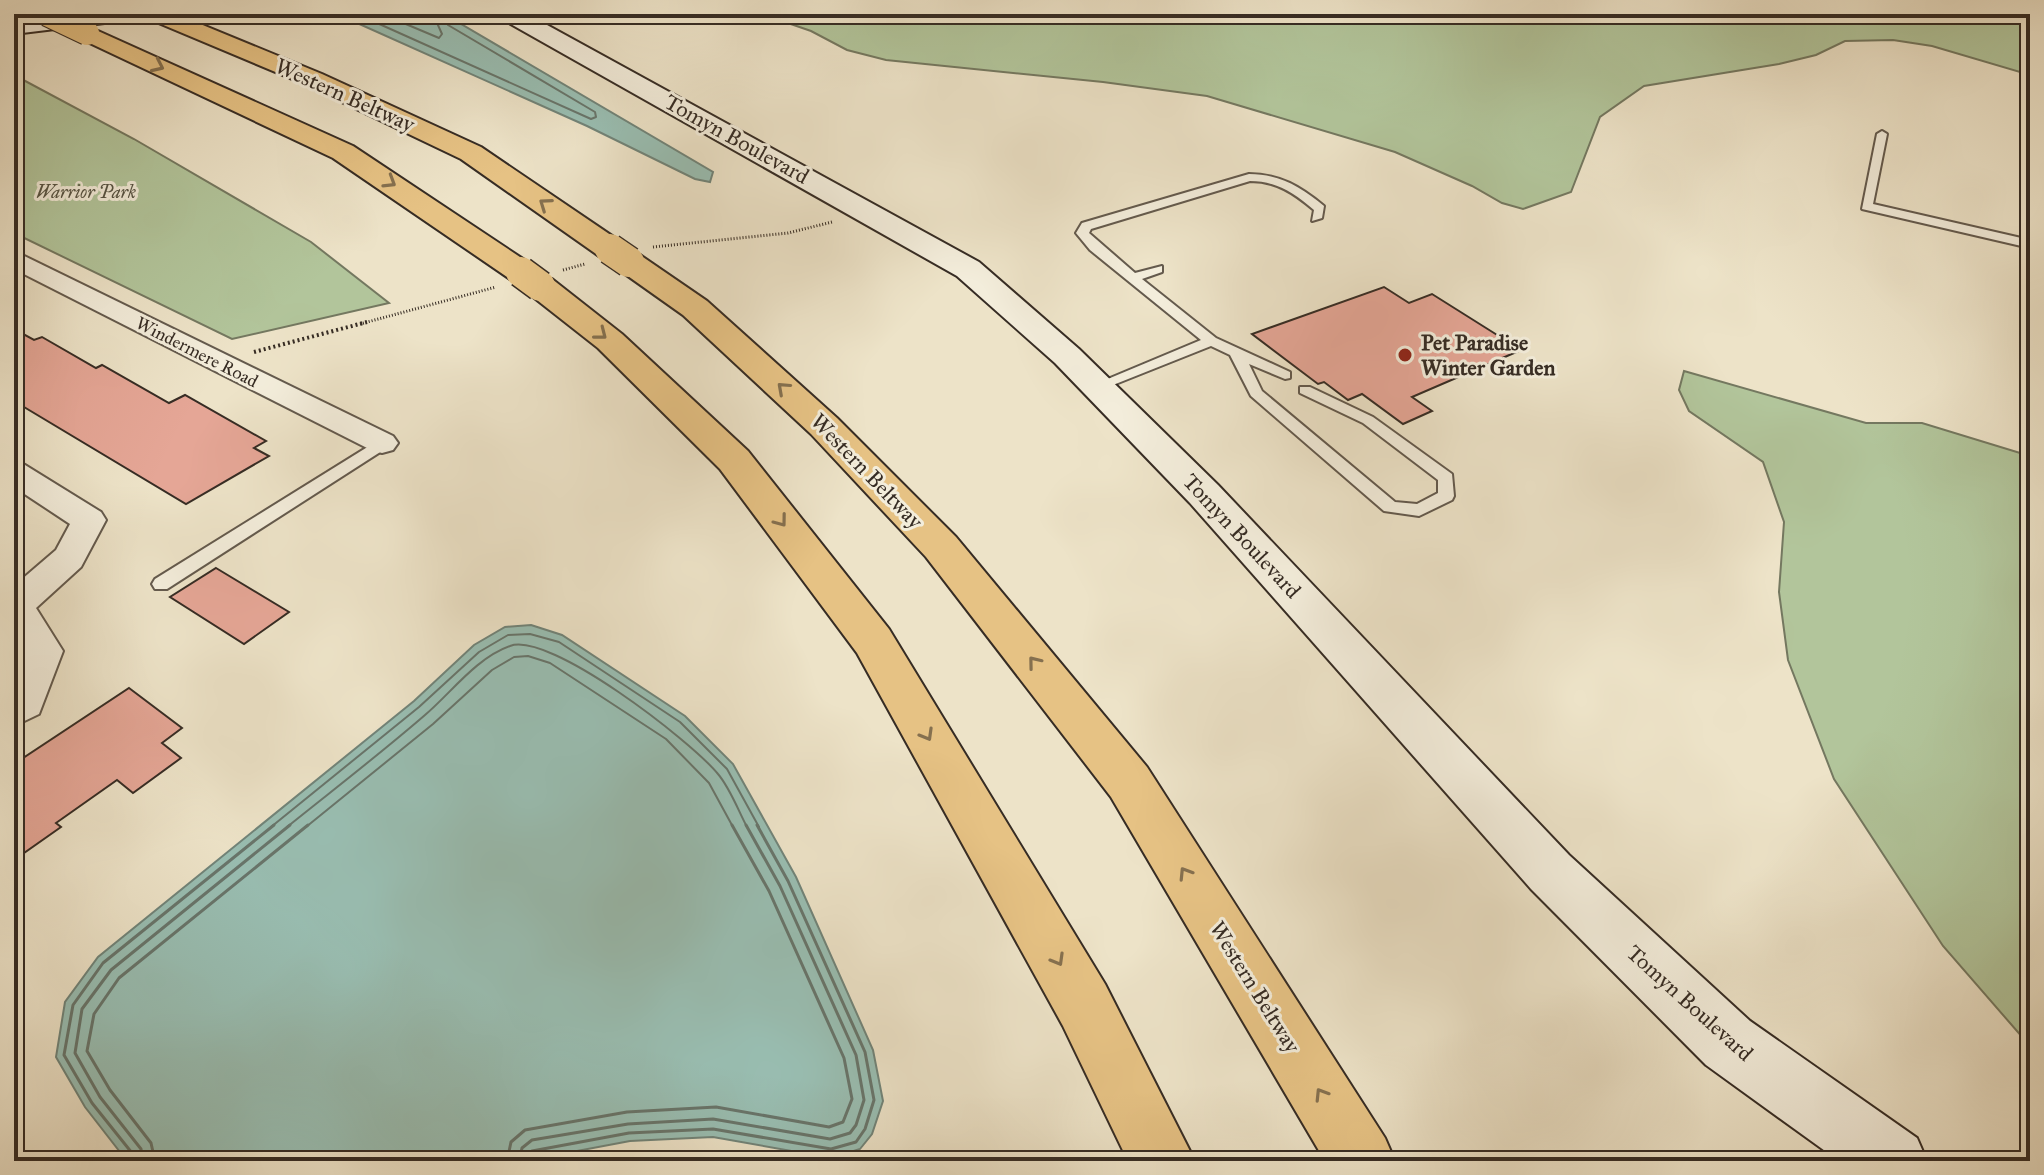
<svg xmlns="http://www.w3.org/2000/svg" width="2044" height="1175" viewBox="0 0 2044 1175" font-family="'IM FELL Great Primer',serif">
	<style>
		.green { fill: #b2c59b; stroke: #747860; stroke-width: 2 }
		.water { fill: #99beb2; stroke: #718479; stroke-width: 2 }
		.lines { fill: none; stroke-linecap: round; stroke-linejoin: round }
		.shore-far1 { stroke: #68756b; stroke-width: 2 }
		.shore { stroke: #68756b; stroke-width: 3 }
		.building { fill: #e5a696; stroke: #362c24; stroke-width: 2 }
		.lane-casing { stroke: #645a4d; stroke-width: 4 }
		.street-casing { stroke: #645a4d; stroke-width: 4 }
		.secondary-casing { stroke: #362c24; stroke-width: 4 }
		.highway-casing { stroke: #362c24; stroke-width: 4 }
		.path-far1 { stroke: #362c24; stroke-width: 3; stroke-dasharray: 1 2; stroke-linecap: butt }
		.path { stroke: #362c24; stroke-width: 4; stroke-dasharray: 2 3; stroke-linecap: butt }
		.lane { fill: #f3eddb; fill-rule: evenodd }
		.street { fill: #f3eddb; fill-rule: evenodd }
		.secondary { fill: #f3eddb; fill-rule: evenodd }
		.highway { fill: #e6c284; fill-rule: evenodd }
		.highway-bridge-far1-casing { stroke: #362c24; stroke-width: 26; stroke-linecap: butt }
		.highway-bridge-casing { stroke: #362c24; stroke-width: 33; stroke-linecap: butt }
		.highway-bridge-far1 { stroke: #e6c284; stroke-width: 24 }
		.highway-bridge { stroke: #e6c284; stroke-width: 30 }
		.oneway { stroke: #85704f }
		.poi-dot { fill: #8f2418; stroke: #f3eddb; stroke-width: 3 }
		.labels { text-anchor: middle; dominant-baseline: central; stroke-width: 6; stroke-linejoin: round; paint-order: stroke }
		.far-park-label { font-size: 18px; font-style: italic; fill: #555242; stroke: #f3eddb }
		.far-street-label { font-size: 18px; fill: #362c24; stroke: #f3eddb }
		.street-label { font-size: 22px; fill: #362c24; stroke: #f3eddb }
		.poi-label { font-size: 22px; font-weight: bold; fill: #362c24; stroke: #f3eddb; text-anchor: start }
	</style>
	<rect width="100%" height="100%" fill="#ede3c8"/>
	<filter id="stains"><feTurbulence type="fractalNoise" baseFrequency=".0025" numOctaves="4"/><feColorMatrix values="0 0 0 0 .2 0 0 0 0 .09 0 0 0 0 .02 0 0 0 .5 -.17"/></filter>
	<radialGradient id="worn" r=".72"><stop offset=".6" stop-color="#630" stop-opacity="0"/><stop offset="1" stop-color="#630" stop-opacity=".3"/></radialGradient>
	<!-- green -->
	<g class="green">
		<polygon points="693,14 2030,14 2030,75 1932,46 1893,40 1845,41 1816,55 1779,64 1644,86 1600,117 1571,192 1523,209 1502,203 1472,186 1395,152 1207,96 1103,82 886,60 847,50 811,31 782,21 755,17"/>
		<polygon points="14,75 134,139 311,242 389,303 232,339 14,233"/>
		<polygon points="1684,371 1866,423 1922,423 2030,456 2030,1046 1943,946 1834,779 1788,660 1779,592 1784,522 1763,462 1689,411 1679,390"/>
	</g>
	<!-- water -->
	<g class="water">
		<polygon points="337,14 444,14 713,172 710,182 695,179 587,126"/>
		<polygon points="531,625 562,635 685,716 733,764 796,877 873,1050 883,1101 872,1134 860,1149 831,1158 713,1137 630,1141 524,1161 127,1161 85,1107 56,1057 65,1002 98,957 414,701 474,645 505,627"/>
	</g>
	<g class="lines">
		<!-- shore-far1 -->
		<g class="shore-far1">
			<polyline points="357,14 591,119 596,117 595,112 448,25 443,14"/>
			<polyline points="382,14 439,38 442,34 433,14"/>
			<polyline points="271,827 419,707 479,652 508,635 530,634 559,642 680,722 727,769 759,827"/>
			<path d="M287 827C333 790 380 754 425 715 451 693 476 658 510 646 549 631 691 741 718 774 730 788 738 810 747 827"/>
			<polyline points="306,827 433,724 492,670 514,657 528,656 550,663 666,739 709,783 733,827"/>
		</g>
		<!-- shore -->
		<g class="shore">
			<polyline points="133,1161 132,1153 92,1103 64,1055 73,1005 103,963 274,825"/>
			<polyline points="143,1161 141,1149 100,1097 75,1053 82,1009 111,970 290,825"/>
			<polyline points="155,1161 151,1143 110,1090 87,1051 94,1014 119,978 308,825"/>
			<polyline points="507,1161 511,1142 525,1130 627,1112 716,1107 829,1127 843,1122 852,1099 844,1058 769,891 732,825"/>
			<polyline points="519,1161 522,1148 532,1140 628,1124 713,1119 830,1139 850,1133 856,1125 864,1100 856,1055 780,886 746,825"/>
			<polyline points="529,1161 532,1151 629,1133 713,1129 831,1149 856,1142 865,1129 874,1100 865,1052 788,881 757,825"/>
		</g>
	</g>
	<!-- building -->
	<g class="building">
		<polygon points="1384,287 1409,303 1432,294 1521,350 1412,397 1432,411 1403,424 1362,394 1348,400 1324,382 1318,384 1252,334"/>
		<polygon points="14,329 34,340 42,337 96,368 102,365 169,403 185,395 266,441 254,448 269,456 186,504 14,401"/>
		<polygon points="216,568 289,612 244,644 170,597"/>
		<polygon points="129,688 182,728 162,743 181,758 133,793 117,780 56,823 61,827 14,860 14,764"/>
	</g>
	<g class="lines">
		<defs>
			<g id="lane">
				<polygon points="1882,131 1887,134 1873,204 2030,240 2030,248 1862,209 1877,134"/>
				<path d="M1249 174C1280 174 1301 187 1324 206L1322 218 1312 221 1314 210C1294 193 1276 181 1250 181L1091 229 1089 233 1135 273 1162 266V272L1142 279 1216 338 1290 372V378L1285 379 1249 364 1262 391 1395 502 1417 504 1438 493V480L1363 423 1300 393V387H1310L1373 417 1452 474 1454 496 1452 500 1419 516 1384 511 1251 396 1230 355 1211 346 1103 389 1098 390 1091 386 1201 340 1090 250 1076 233 1082 223Z"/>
				<polygon points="382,438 388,439 390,443 388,447 167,589 155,589 152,584 155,579"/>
			</g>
			<g id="street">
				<polygon points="14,251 393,436 398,443 393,450 382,453 371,450 14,269"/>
				<polygon points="14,461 25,465 101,512 106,520 81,567 36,608 63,651 39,714 14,726 14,680 25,651 14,633 14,586 56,550 70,524 14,487"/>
			</g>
			<g id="secondary">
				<polygon points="65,14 132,14 121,21 14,34 14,20"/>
				<polygon points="499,14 527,14 979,262 1079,349 1218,485 1569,855 1750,1021 1917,1138 1927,1161 1839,1161 1706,1065 1531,889 1190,503 1055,363 957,276 502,19"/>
			</g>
			<g id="highway">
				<polygon points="146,14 176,14 322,74 481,147 621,242 626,249 622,254 640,255 707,301 837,418 956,537 1147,767 1385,1138 1395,1161 1325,1161 1111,797 926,557 811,434 683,315 618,269 613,262 617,257 599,256 461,159 304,84 149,19"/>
				<polygon points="87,26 353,146 532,265 537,272 533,278 552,279 622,334 748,451 889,629 1105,984 1195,1161 1128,1161 1063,1026 857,653 720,469 598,348 528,293 524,286 528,280 510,279 333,158 79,38 75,33 79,28"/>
			</g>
		</defs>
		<!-- lane casing -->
		<use href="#lane" class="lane-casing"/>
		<!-- street casing -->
		<use href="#street" class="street-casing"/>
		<!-- secondary casing -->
		<use href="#secondary" class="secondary-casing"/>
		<!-- highway casing -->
		<use href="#highway" class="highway-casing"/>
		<!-- path-far1 -->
		<g class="path-far1">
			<polyline points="653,247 788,233 832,222"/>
			<polyline points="563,270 585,264"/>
			<polyline points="360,324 496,287"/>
		</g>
		<!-- path -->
		<polyline class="path" points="254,352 367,322"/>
		<!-- lane -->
		<use href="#lane" class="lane"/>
		<!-- street -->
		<use href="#street" class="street"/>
		<!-- secondary -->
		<use href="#secondary" class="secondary"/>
		<!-- highway -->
		<use href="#highway" class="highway"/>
		<defs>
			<polyline id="highway-bridge-far1" points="47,14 87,33"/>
			<g id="highway-bridge">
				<polyline points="610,249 629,262"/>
				<polyline points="521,272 540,286"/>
			</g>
		</defs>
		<!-- highway-bridge-far1 casing -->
		<use href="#highway-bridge-far1" class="highway-bridge-far1-casing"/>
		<!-- highway-bridge casing -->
		<use href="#highway-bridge" class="highway-bridge-casing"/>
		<!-- highway-bridge-far1 -->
		<use href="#highway-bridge-far1" class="highway-bridge-far1"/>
		<!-- highway-bridge -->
		<use href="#highway-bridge" class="highway-bridge"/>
	</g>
	<!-- one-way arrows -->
	<defs><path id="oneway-chevron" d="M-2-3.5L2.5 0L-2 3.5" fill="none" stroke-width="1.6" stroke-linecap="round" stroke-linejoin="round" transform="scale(2)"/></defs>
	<g class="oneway">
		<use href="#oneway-chevron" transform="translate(158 66) rotate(25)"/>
		<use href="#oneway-chevron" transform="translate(390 182) rotate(32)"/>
		<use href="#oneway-chevron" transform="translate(545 204) rotate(-145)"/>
		<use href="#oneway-chevron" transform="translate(601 334) rotate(38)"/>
		<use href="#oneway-chevron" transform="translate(783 388) rotate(-138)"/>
		<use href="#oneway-chevron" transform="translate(781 521) rotate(53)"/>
		<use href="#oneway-chevron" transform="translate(1034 662) rotate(-129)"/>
		<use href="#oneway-chevron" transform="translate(927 735) rotate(60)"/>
		<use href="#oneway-chevron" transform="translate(1185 873) rotate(-122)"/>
		<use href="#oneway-chevron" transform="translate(1058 960) rotate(60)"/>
		<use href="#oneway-chevron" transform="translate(1321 1094) rotate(-122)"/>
	</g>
	<!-- markers -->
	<circle class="poi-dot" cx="1405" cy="355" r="8"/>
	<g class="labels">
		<!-- far-park labels -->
		<g class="far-park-label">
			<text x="86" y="192">Warrior Park</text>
		</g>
		<!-- far-street labels -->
		<g class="far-street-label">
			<text transform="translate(197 352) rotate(27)">Windermere Road</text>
		</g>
		<!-- street labels -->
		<g class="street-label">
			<text transform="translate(345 95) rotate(24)">Western Beltway</text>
			<text transform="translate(737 139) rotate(29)">Tomyn Boulevard</text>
			<text transform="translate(867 471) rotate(46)">Western Beltway</text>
			<text transform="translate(1242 536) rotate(47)">Tomyn Boulevard</text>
			<text transform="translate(1255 987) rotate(58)">Western Beltway</text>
			<text transform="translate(1690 1003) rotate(42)">Tomyn Boulevard</text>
		</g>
		<!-- poi labels -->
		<g class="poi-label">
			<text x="1421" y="342">Pet Paradise<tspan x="1421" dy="25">Winter Garden</tspan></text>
		</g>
	</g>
	<!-- margin -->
	<rect width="2044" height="1175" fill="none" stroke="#ede3c8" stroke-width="48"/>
	<rect x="16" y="16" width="2012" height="1143" fill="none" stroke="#362c24" stroke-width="4"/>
	<rect x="24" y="24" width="1996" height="1127" fill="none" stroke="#362c24" stroke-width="2"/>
	<rect width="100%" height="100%" filter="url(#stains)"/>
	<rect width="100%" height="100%" fill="url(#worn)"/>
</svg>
